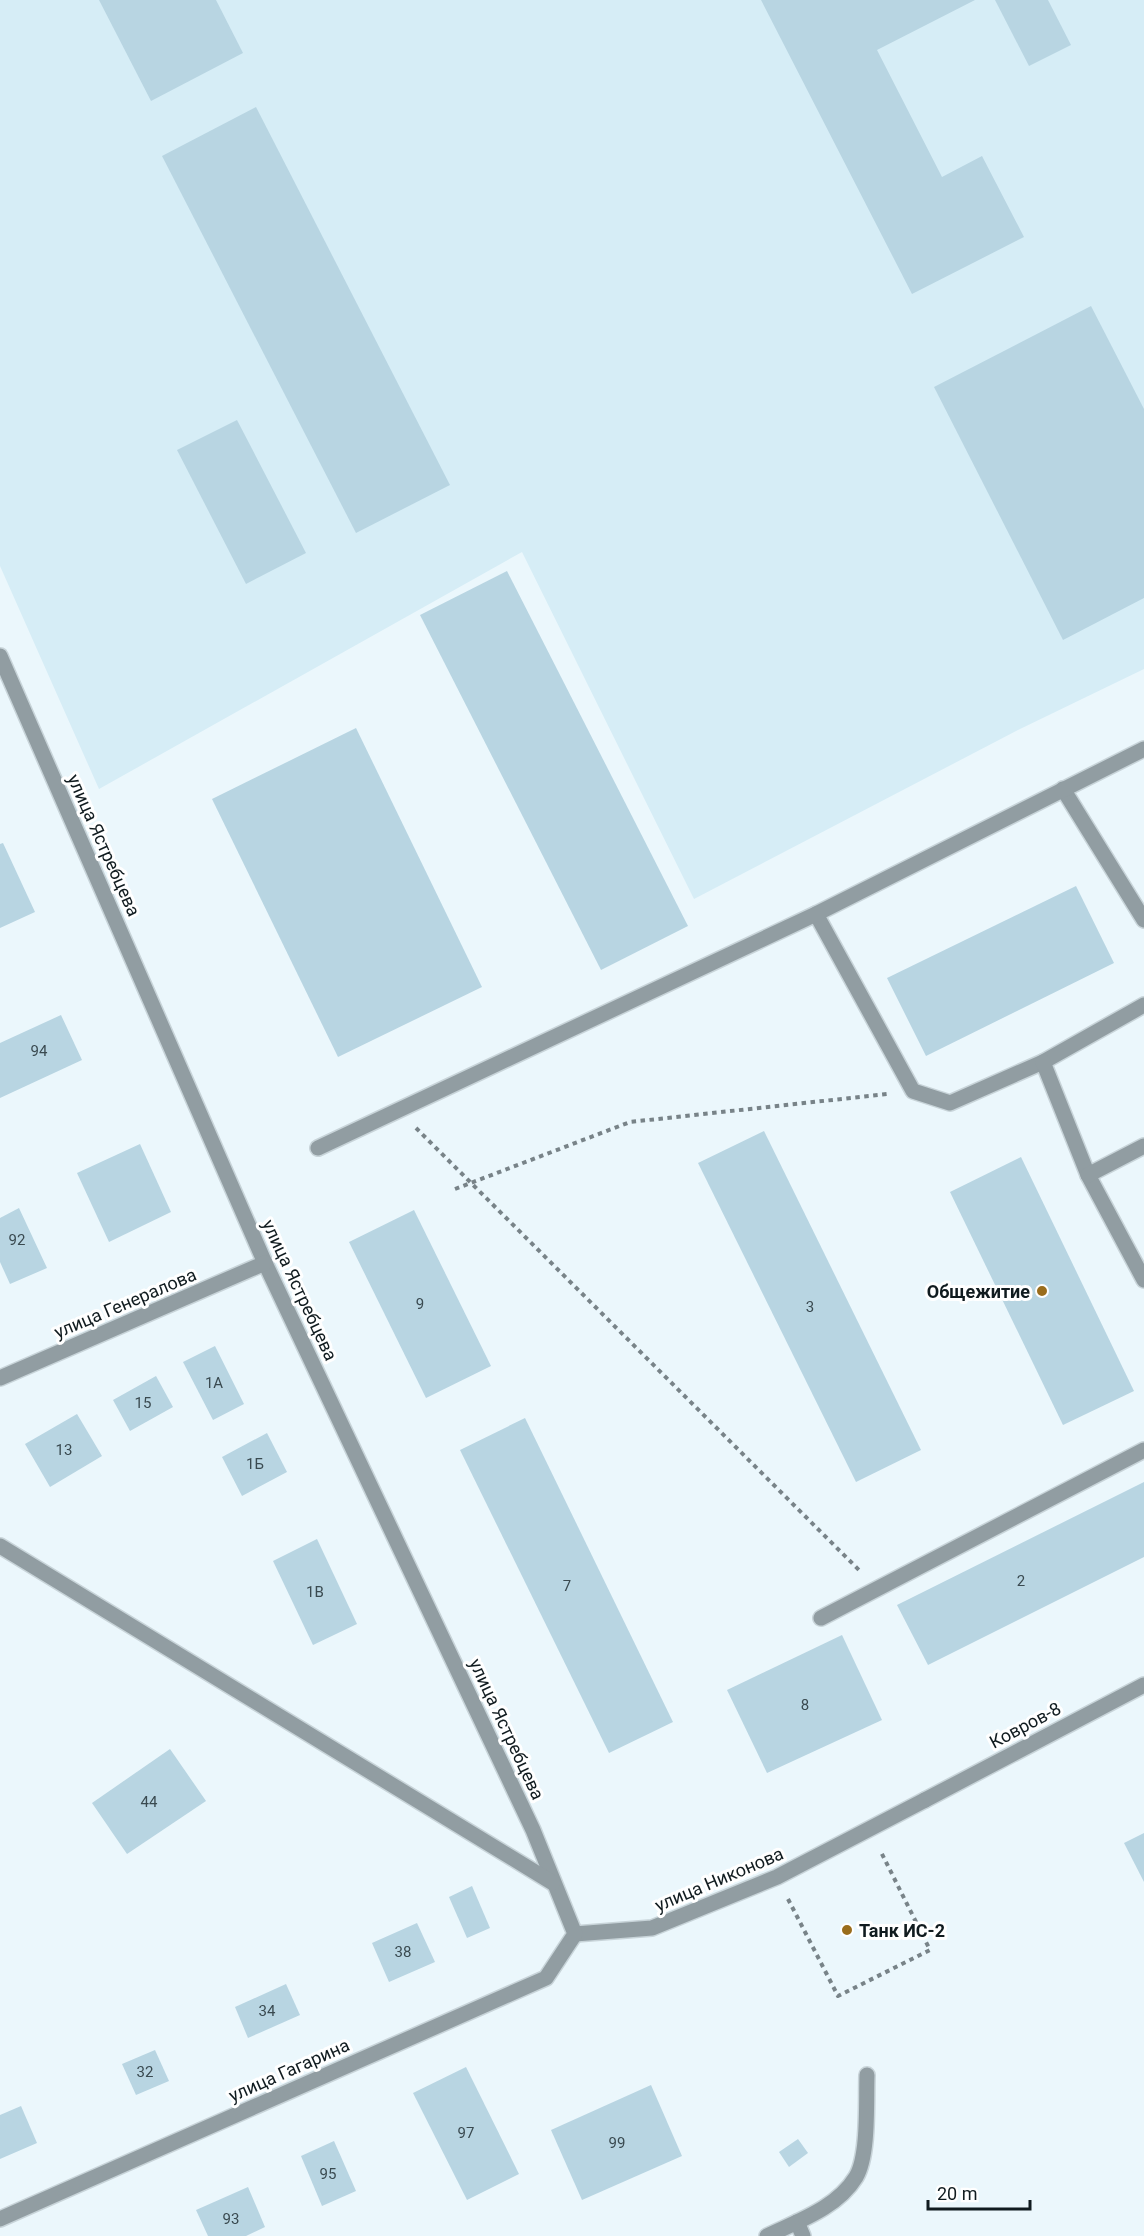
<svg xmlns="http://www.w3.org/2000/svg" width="1144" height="2236" viewBox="0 0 1144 2236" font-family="Roboto,sans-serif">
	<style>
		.built { fill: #d6edf6 }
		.building { fill: #b8d5e2 }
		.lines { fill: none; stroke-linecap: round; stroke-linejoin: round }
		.lane-casing { stroke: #c8d4d9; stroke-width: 18 }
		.street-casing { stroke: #c8d4d9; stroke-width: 18 }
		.path { stroke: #788388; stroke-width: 4; stroke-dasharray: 4.5 4.5; stroke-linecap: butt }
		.lane { stroke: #919da2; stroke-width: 15 }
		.street { stroke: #919da2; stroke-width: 15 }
		.poi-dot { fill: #9a6d1c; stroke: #fff; stroke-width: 2 }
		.labels { text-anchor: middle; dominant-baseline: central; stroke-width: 6; stroke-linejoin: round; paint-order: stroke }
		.number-label { font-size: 15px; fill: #3a4a50 }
		.street-label { font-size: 18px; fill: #101b1f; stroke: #fff }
		.poi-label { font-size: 18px; font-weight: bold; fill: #101b1f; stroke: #fff; text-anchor: end }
	</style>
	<rect width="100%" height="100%" fill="#ebf7fc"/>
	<!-- built -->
	<polygon class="built" points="0,0 1144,0 1144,669 1018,730 694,899 522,552 99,789 0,566"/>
	<!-- building -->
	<g class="building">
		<polygon points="99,0 216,0 243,53 151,101"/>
		<polygon points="761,0 975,0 877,50 942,177 982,156 1024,237 912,294"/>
		<polygon points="995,0 1048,0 1071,45 1029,66"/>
		<polygon points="256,107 450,485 356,533 162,156"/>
		<polygon points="1091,306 1144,409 1144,598 1063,640 934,387"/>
		<polygon points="237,420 306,553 246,584 177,450"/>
		<polygon points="507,571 688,926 601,970 420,615"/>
		<polygon points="356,728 482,987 338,1057 212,799"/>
		<polygon points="3,843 35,912 0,928 0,844"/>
		<polygon points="1076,886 1114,963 926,1056 887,978"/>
		<polygon points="61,1015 82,1060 0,1098 0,1043"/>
		<polygon points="764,1131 921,1450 856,1482 698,1163"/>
		<polygon points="140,1144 171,1212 109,1242 77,1173"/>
		<polygon points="1021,1157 1134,1391 1063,1425 950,1192"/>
		<polygon points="19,1208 47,1268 10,1284 0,1262 0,1218"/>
		<polygon points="414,1210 491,1366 426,1398 349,1242"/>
		<polygon points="215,1346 244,1404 213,1420 183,1362"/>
		<polygon points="156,1376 173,1407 130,1431 113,1400"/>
		<polygon points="77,1414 102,1456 50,1487 25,1444"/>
		<polygon points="525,1418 673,1722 609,1753 460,1450"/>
		<polygon points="267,1433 287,1472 242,1496 222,1457"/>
		<polygon points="1144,1482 1144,1557 928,1665 897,1605"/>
		<polygon points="317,1539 357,1624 313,1645 273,1561"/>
		<polygon points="842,1635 882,1720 767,1773 727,1690"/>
		<polygon points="170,1749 206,1801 127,1854 92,1803"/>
		<polygon points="1144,1833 1144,1882 1124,1843"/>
		<polygon points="472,1886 490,1928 467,1938 449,1897"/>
		<polygon points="417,1923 435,1962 389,1982 372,1943"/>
		<polygon points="286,1984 300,2015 248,2038 235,2007"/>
		<polygon points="155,2050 169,2081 136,2095 122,2064"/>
		<polygon points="466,2067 519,2174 467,2200 413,2093"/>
		<polygon points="651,2085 682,2156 582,2200 551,2130"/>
		<polygon points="21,2106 37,2143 0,2159 0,2115"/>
		<polygon points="798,2139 808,2153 789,2167 779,2152"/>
		<polygon points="334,2141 356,2191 322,2206 301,2156"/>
		<polygon points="248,2187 265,2227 246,2236 208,2236 196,2210"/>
	</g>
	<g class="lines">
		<defs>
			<g id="lane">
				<polyline points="1063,789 1144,920"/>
				<polyline points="816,914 913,1091 950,1103 1043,1062 1144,1005"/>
				<polyline points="1043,1062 1088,1175 1144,1280"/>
				<polyline points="318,1148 816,914 1144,749"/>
				<polyline points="1088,1175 1144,1146"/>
				<polyline points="821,1618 1144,1450"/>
				<polyline points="575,1934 652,1928 777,1877 925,1800"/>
				<polyline points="797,2222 803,2236"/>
				<path d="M767 2236C798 2221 837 2208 856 2177 869 2155 866 2102 867 2075"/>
			</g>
			<g id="street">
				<polyline points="0,656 265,1263 533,1830 575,1934 546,1978 0,2219"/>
				<polyline points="0,1378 265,1263"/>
				<polyline points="0,1546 553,1883"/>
				<polyline points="925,1800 1144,1685"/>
			</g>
		</defs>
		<!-- lane casing -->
		<use href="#lane" class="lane-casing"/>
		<!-- street casing -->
		<use href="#street" class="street-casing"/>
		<!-- path -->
		<g class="path">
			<polyline points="416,1128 859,1570"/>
			<polyline points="455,1189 630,1122 887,1094"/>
			<polyline points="788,1899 838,1996 930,1950 881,1852"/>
		</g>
		<!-- lane -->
		<use href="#lane" class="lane"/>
		<!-- street -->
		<use href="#street" class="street"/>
	</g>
	<!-- markers -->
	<g class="poi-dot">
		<circle cx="1042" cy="1291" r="6"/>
		<circle cx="847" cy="1930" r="6"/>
	</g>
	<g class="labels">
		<!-- number labels -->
		<g class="number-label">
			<text x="39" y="1051">94</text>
			<text x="17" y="1240">92</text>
			<text x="420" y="1304">9</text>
			<text x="810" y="1307">3</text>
			<text x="214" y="1383">1А</text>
			<text x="143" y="1403">15</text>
			<text x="64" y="1450">13</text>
			<text x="255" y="1464">1Б</text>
			<text x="1021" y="1581">2</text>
			<text x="567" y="1586">7</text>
			<text x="315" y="1592">1В</text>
			<text x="805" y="1705">8</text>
			<text x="149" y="1802">44</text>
			<text x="403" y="1952">38</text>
			<text x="267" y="2011">34</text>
			<text x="145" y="2072">32</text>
			<text x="466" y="2133">97</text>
			<text x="617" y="2143">99</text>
			<text x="328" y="2174">95</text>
			<text x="231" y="2219">93</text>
		</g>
		<!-- street labels -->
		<g class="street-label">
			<text transform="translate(104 845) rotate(66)">улица Ястребцева</text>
			<text transform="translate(300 1290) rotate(65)">улица Ястребцева</text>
			<text transform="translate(125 1303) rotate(-23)">улица Генералова</text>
			<text transform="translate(1025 1725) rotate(-28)">Ковров-8</text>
			<text transform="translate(507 1729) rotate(65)">улица Ястребцева</text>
			<text transform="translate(719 1879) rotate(-23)">улица Никонова</text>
			<text transform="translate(289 2070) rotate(-24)">улица Гагарина</text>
		</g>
		<!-- poi labels -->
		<g class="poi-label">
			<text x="1030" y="1291">Общежитие</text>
			<text x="859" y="1930" text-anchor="start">Танк ИС-2</text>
		</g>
	</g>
	<!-- scale -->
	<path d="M928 2200v9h102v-9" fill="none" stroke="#101b1f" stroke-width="3"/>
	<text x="937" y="2200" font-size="18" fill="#101b1f" stroke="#ffffff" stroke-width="4.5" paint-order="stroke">20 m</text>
</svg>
